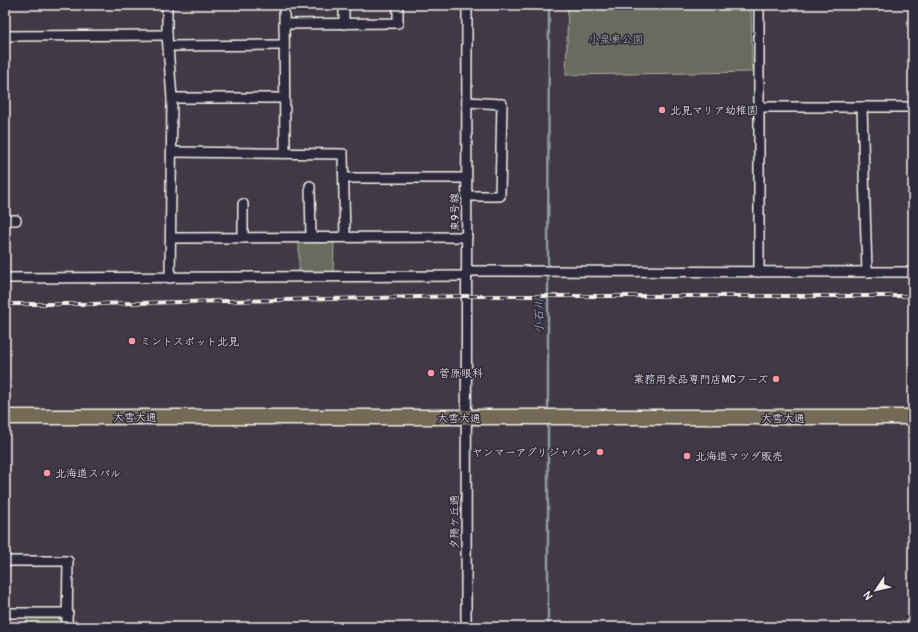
<svg xmlns="http://www.w3.org/2000/svg" width="918" height="632" viewBox="0 0 918 632" font-family="Pangolin,'Klee One',sans-serif">
	<style>
		.green { fill: #686c5e; stroke: #aeaea3 }
		.lines { fill: none; stroke-linecap: round; stroke-linejoin: round }
		.stream { stroke: #8e9ca2; stroke-width: 2.5 }
		.minor-casing { stroke: #f4f1e8; stroke-width: 12 }
		.highway-casing { stroke: #f4f1e8; stroke-width: 17 }
		.minor { stroke: #2f2a3d; stroke-width: 9 }
		.highway { stroke: #756b55; stroke-width: 14 }
		.rail-casing { stroke: #f4f1e8; stroke-width: 4 }
		.rail { stroke: #2f2a3d; stroke-width: 2.5; stroke-dasharray: 8; stroke-linecap: butt }
		.poi-dot { fill: #ff9aa2; stroke: #2f2a3d; stroke-width: 1.5 }
		.labels { text-anchor: middle; dominant-baseline: central; stroke-width: 3; stroke-linejoin: round; paint-order: stroke }
		.park-label { font-size: 11px; fill: #b5b5aa; stroke: #2f2a3d }
		.poi-label { font-size: 11px; fill: #f4f1e8; stroke: #2f2a3d; text-anchor: start }
		.street-label { font-size: 11px; fill: #f4f1e8; stroke: #2f2a3d }
		.water-label { font-size: 12px; font-style: italic; fill: #b0b8ba; stroke: #2f2a3d }
	</style>
	<rect width="100%" height="100%" fill="#413945"/>
	<filter id="ink" filterUnits="userSpaceOnUse"><feTurbulence type="fractalNoise" baseFrequency=".025" numOctaves="2"/><feDisplacementMap in="SourceGraphic" scale="8" xChannelSelector="R" yChannelSelector="G"/><feConvolveMatrix kernelMatrix="1 2 1 2 8 2 1 2 1" color-interpolation-filters="sRGB"/></filter>
	<g filter="url(#ink)">
		<!-- green -->
		<g class="green">
			<polygon points="568,5 751,5 752,72 566,75"/>
			<polygon points="299,242 334,242 333,275 299,275"/>
			<polygon points="26,616 61,616 60,627 27,627"/>
		</g>
		<g class="lines">
			<!-- stream -->
			<g class="stream">
				<polyline points="548,269 549,5"/>
				<polyline points="548,413 548,274"/>
				<polyline points="548,627 548,422"/>
			</g>
			<defs>
				<g id="minor">
					<polyline points="167,5 167,35 172,98 170,278"/>
					<polyline points="284,5 285,152"/>
					<polyline points="344,5 344,24"/>
					<polyline points="284,24 398,23 398,5"/>
					<polyline points="5,36 167,35"/>
					<polyline points="169,46 284,45"/>
					<polyline points="172,98 284,98"/>
					<polyline points="760,107 913,107"/>
					<polyline points="862,107 867,272"/>
					<polyline points="172,152 343,154 345,237"/>
					<polyline points="344,178 466,178"/>
					<polyline points="310,186 311,237"/>
					<polyline points="466,196 500,196 502,104 467,102"/>
					<polyline points="243,204 243,238"/>
					<polyline points="5,220 16,220"/>
					<polyline points="171,238 467,237"/>
					<polyline points="467,271 913,272"/>
					<polyline points="759,272 759,5"/>
					<polyline points="5,278 467,276"/>
					<polyline points="5,561 68,561 67,627"/>
					<polyline points="5,613 68,613"/>
					<polyline points="466,627 467,5"/>
				</g>
				<polyline id="highway" points="5,417 913,417"/>
			</defs>
			<!-- minor casing -->
			<use href="#minor" class="minor-casing"/>
			<!-- highway casing -->
			<use href="#highway" class="highway-casing"/>
			<!-- minor -->
			<use href="#minor" class="minor"/>
			<!-- highway -->
			<use href="#highway" class="highway"/>
			<defs>
				<polyline id="rail" points="5,304 91,304 466,296 913,296"/>
			</defs>
			<!-- rail casing -->
			<use href="#rail" class="rail-casing"/>
			<!-- rail -->
			<use href="#rail" class="rail"/>
		</g>
	</g>
	<!-- markers -->
	<g class="poi-dot">
		<circle cx="662" cy="110" r="4"/>
		<circle cx="132" cy="341" r="4"/>
		<circle cx="431" cy="373" r="4"/>
		<circle cx="776" cy="379" r="4"/>
		<circle cx="600" cy="452" r="4"/>
		<circle cx="687" cy="456" r="4"/>
		<circle cx="47" cy="473" r="4"/>
	</g>
	<g class="labels">
		<!-- park labels -->
		<g class="park-label">
			<text x="616" y="39">小泉東公園</text>
		</g>
		<!-- poi labels -->
		<g class="poi-label">
			<text x="670" y="110">北見マリア幼稚園</text>
			<text x="140" y="341">ミントスポット北見</text>
			<text x="439" y="373">菅原眼科</text>
			<text x="768" y="379" text-anchor="end">業務用食品専門店MCフーズ</text>
			<text x="592" y="452" text-anchor="end">ヤンマーアグリジャパン</text>
			<text x="695" y="456">北海道マツダ販売</text>
			<text x="55" y="473">北海道スバル</text>
		</g>
		<!-- street labels -->
		<g class="street-label">
			<text transform="translate(455 212) rotate(-91)">東9号線</text>
			<text x="135" y="417">大雪大通</text>
			<text x="459" y="418">大雪大通</text>
			<text x="783" y="418">大雪大通</text>
			<text transform="translate(454 522) rotate(-90)">夕陽ケ丘通</text>
		</g>
		<!-- water labels -->
		<g class="water-label">
			<text transform="translate(539 316) rotate(-90)">小石川</text>
		</g>
	</g>
	<!-- margin -->
	<rect width="918" height="632" fill="none" stroke="#2f2a3d" stroke-width="20"/>
	<rect x="10" y="10" width="898" height="612" fill="none" stroke="#f4f1e8" stroke-width="1.5" filter="url(#ink)"/>
	<!-- north arrow -->
	<g transform="translate(876 590) rotate(235)" stroke="#2f2a3d" stroke-width="3" paint-order="stroke">
	<path d="M0-3L7 15L0 10L-7 15Z" fill="#f4f1e8"/>
	<text y="-6" font-size="11" font-weight="bold" text-anchor="middle" fill="#f4f1e8">N</text>
	</g>
</svg>
